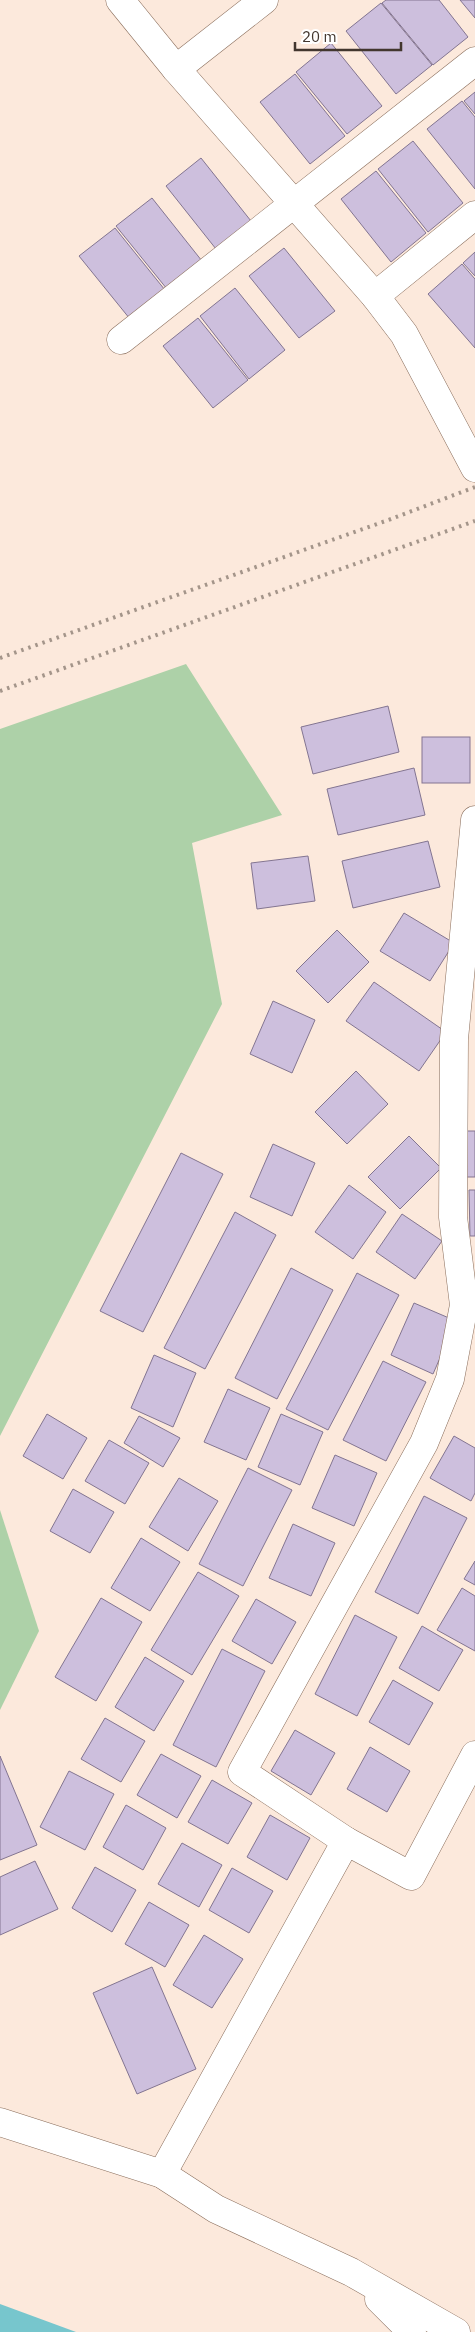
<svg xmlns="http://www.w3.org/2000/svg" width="475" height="2332" viewBox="0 0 475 2332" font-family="'IBM Plex Sans',sans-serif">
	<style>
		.green { fill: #add1a8 }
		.water { fill: #77c6cd }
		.building { fill: #cdbfdd; stroke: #837591 }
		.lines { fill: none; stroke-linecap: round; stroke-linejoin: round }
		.minor-casing { stroke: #8a6e5c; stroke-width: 29 }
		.minor { stroke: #fff; stroke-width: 28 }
		.rail { stroke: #a4958a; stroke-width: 4; stroke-dasharray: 2.5 5; stroke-linecap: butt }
	</style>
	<rect width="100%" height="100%" fill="#fce9dc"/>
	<!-- green -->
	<g class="green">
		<polygon points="186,664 282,815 192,843 222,1004 0,1436 0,729"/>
		<polygon points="0,1510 39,1631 0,1710"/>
	</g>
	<!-- water -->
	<polygon class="water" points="0,2304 76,2332 0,2332"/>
	<!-- building -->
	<g class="building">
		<polygon points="386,0 439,0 468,37 433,65 382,3"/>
		<polygon points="460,0 475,0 475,18"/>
		<polygon points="381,3 432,65 396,94 346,31"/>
		<polygon points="331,43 382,106 347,134 296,72"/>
		<polygon points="295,74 345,136 310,164 260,102"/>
		<polygon points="475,92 475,114 464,101"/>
		<polygon points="462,101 475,117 475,189 427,129"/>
		<polygon points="413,141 463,203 428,232 378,169"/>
		<polygon points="201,158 251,221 216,249 166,186"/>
		<polygon points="376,171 426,233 391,262 341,199"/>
		<polygon points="152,198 202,261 167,289 116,226"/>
		<polygon points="115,228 165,290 130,319 79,256"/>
		<polygon points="284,248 335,311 299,338 249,276"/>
		<polygon points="475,252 475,276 463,263"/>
		<polygon points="462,264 475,279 475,348 428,294"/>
		<polygon points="235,288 285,350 249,379 200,316"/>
		<polygon points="198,318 248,380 213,408 163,346"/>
		<polygon points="388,706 399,752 313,774 301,727"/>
		<rect x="422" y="737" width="48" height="46"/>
		<polygon points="414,768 425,815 338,835 327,789"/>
		<polygon points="428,841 440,887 353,908 342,861"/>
		<polygon points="308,856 315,901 257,909 251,863"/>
		<polygon points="404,913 454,943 430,981 380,951"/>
		<polygon points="337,930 369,962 328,1003 296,971"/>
		<polygon points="374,982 446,1032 419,1071 346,1021"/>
		<polygon points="273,1001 315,1020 292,1073 250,1054"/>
		<polygon points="356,1071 388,1104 347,1144 315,1112"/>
		<rect x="466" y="1131" width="9" height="46"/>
		<polygon points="409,1136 441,1168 400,1209 368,1177"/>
		<polygon points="273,1144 315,1163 292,1216 250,1197"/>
		<polygon points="181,1153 223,1174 143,1332 100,1311"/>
		<polygon points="349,1185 386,1212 353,1259 315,1232"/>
		<polygon points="469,1190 475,1190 475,1236 470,1236"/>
		<polygon points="235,1212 276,1235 205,1369 164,1348"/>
		<polygon points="402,1214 442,1241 415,1279 376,1252"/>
		<polygon points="291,1268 333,1290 277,1399 235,1378"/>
		<polygon points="357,1273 399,1295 328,1430 286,1409"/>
		<polygon points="414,1303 456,1321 433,1374 391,1355"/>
		<polygon points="154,1355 196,1373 173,1427 131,1408"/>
		<polygon points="383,1361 426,1382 386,1461 343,1440"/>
		<polygon points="228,1389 270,1408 246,1460 204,1442"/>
		<polygon points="47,1414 87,1438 63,1479 23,1456"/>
		<polygon points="281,1414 323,1432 300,1485 258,1467"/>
		<polygon points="139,1416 180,1438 163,1467 124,1443"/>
		<polygon points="454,1436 475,1448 475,1493 471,1501 430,1478"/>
		<polygon points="109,1440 149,1463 125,1504 85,1481"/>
		<polygon points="335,1455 377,1473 354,1526 312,1508"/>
		<polygon points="248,1468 292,1490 243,1586 199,1564"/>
		<polygon points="179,1478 218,1501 188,1551 149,1527"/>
		<polygon points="73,1489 114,1512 90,1553 50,1531"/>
		<polygon points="424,1496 467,1518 418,1614 375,1592"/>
		<polygon points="293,1524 335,1543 311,1596 269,1578"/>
		<polygon points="141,1538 180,1562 150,1611 111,1588"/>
		<polygon points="475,1561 475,1585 464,1579"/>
		<polygon points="198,1572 239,1596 192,1675 151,1650"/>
		<polygon points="462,1588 475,1596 475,1651 437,1630"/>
		<polygon points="101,1598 142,1622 96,1701 55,1677"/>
		<polygon points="256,1599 296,1622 272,1664 232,1641"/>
		<polygon points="355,1615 397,1637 357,1716 315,1694"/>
		<polygon points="422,1626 463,1650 439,1691 399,1668"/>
		<polygon points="222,1649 265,1671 216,1767 173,1745"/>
		<polygon points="145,1657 184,1681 154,1731 115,1707"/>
		<polygon points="393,1680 433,1703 409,1745 369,1722"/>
		<polygon points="105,1718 145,1741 121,1782 81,1759"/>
		<polygon points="295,1730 335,1753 311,1795 271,1771"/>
		<polygon points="370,1747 410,1771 387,1812 347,1789"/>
		<polygon points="161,1754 201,1776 177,1818 137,1795"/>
		<polygon points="0,1756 37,1845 0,1860"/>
		<polygon points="69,1771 114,1794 85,1850 40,1827"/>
		<polygon points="212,1780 252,1803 228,1844 188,1822"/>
		<polygon points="126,1805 166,1828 143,1870 103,1847"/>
		<polygon points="270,1815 310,1838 287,1880 247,1857"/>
		<polygon points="182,1843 222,1865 199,1907 158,1884"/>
		<polygon points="35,1861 58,1909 0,1935 0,1877"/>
		<polygon points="95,1867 136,1890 112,1932 72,1908"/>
		<polygon points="232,1868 273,1891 249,1933 209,1910"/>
		<polygon points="149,1902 189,1925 165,1967 125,1944"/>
		<polygon points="204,1935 243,1959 212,2008 173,1985"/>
		<polygon points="152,1967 196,2069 137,2094 93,1993"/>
	</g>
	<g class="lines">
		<defs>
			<g id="minor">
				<polyline points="120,0 176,69 375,296 404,334 475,468"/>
				<polyline points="176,69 264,0"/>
				<polyline points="375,296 475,215"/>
				<polyline points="121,340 475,61"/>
				<polyline points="346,1841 242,1772 424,1443 450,1379 464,1305 453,1217 454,1039 475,820"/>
				<polyline points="0,2122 162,2174 216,2209 351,2272 456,2332"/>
				<polyline points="162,2174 346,1841 411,1876 475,1755"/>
				<polyline points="379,2299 412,2332"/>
			</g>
		</defs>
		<!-- minor casing -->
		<use href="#minor" class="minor-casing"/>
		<!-- minor -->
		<use href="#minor" class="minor"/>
		<!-- rail -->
		<g class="rail">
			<polyline points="0,658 391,519 475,487"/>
			<polyline points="0,691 475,521"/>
		</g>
	</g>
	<!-- scale -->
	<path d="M295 42v8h106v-8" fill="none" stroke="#42362e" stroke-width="2.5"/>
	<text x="302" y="42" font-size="15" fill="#42362e" stroke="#ffffff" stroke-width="4" paint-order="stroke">20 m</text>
</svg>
